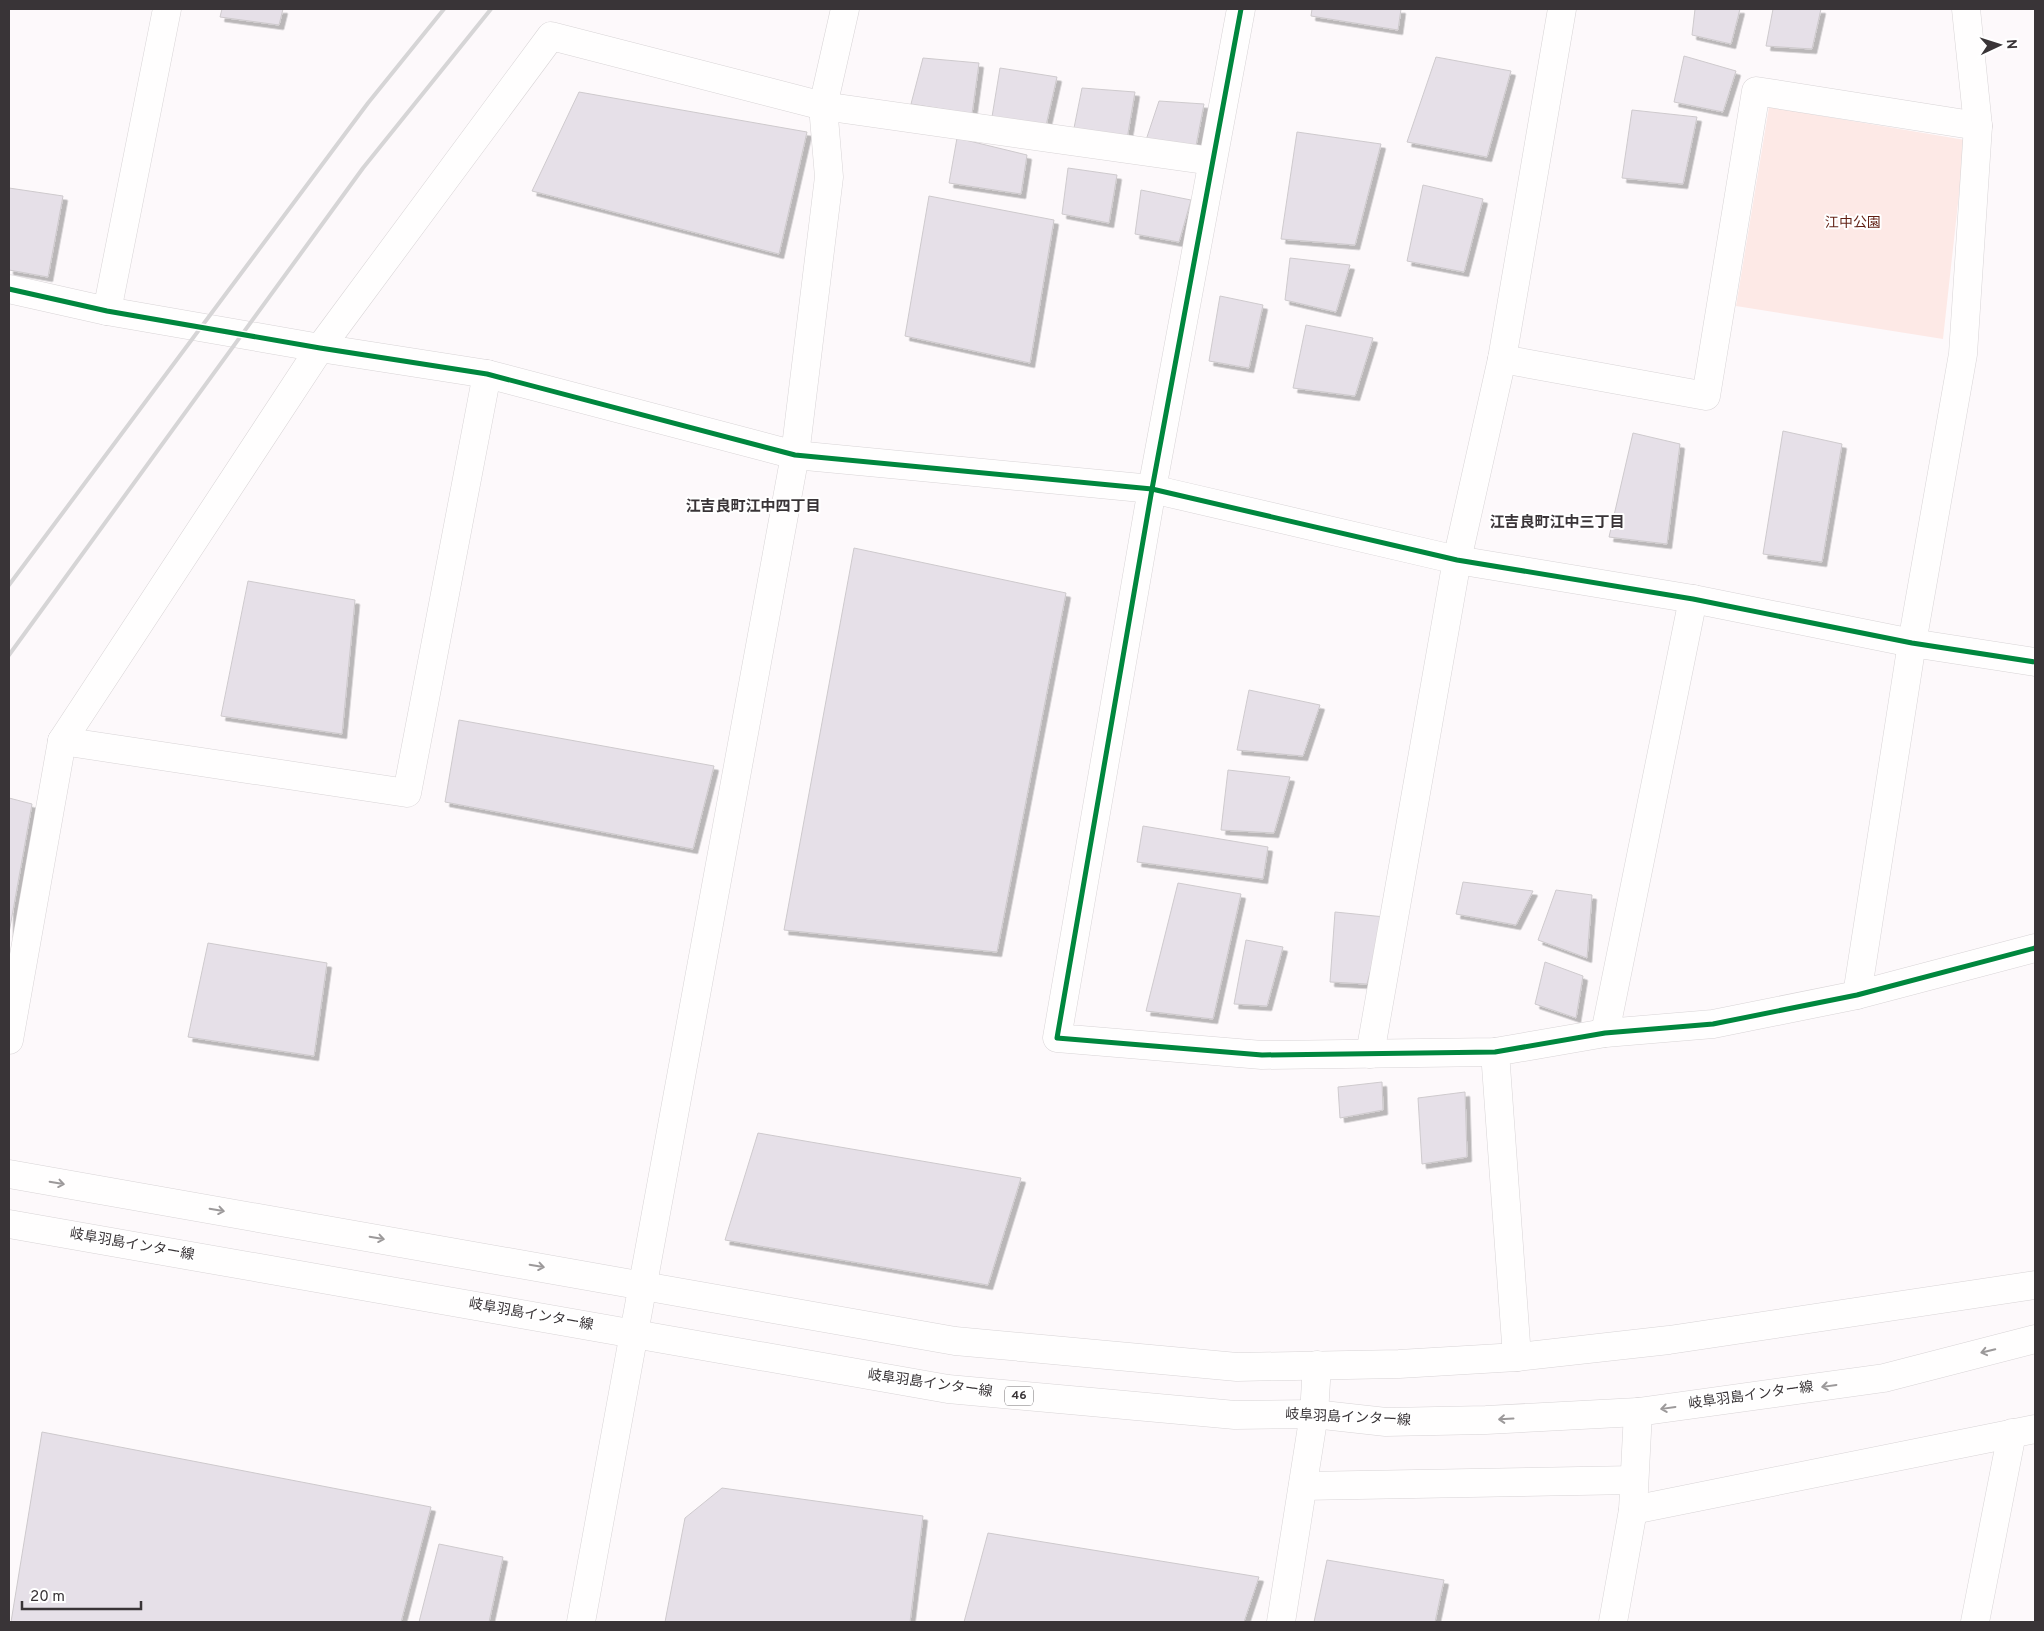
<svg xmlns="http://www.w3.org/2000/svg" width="2044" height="1631" viewBox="0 0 2044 1631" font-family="Overpass,'Noto Sans JP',sans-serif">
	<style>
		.green { fill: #fde9e6 }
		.building { fill: #e6e0e8; stroke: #cecacd; filter: url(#shadow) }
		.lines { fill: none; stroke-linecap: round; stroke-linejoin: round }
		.minor-casing { stroke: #d8d4d6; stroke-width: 29 }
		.primary-casing { stroke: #d8d4d6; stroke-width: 29 }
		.minor { stroke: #fffefe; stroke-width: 28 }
		.primary { stroke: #fffefe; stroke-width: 28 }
		.rail { stroke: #d6d5d6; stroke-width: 4 }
		.cycleway-casing { stroke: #fff; stroke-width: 8 }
		.cycleway { stroke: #00873e; stroke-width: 5 }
		.oneway { stroke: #9c999a }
		.labels { text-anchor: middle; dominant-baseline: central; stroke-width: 4; stroke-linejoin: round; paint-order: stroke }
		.shield { fill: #fff; stroke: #747173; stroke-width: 1 }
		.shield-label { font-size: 12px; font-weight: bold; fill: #393437 }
		.park-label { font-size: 14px; fill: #611f13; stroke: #fff }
		.street-label { font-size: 14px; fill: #393437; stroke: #fff }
		.neighbourhood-label { font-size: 15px; font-weight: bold; fill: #393437; stroke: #fff }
	</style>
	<defs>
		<filter id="shadow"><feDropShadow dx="4.5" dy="4.5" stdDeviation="0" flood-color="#0004"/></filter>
	</defs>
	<rect width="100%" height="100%" fill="#fdf9fb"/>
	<!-- green -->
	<polygon class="green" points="1769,107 1965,140 1943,339 1736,306"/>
	<!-- building -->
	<g class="building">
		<polygon points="222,9 283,9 279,25 220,17"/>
		<polygon points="1312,9 1401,9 1398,30 1311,16"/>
		<polygon points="1695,9 1740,9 1731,44 1692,35"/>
		<polygon points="1773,9 1821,9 1812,49 1766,46"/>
		<polygon points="1684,56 1736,71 1723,112 1674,102"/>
		<polygon points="1436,57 1511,71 1487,157 1407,142"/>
		<polygon points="923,58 979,63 972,114 911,104"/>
		<polygon points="1000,68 1057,77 1045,130 991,123"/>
		<polygon points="1082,88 1135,92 1126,145 1073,133"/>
		<polygon points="579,92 807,132 779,254 532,191"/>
		<polygon points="1159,101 1204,104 1195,151 1145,143"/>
		<polygon points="1632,110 1697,117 1683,184 1622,178"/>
		<polygon points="1297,132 1381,144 1355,245 1281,239"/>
		<polygon points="957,138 1027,155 1021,194 949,183"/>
		<polygon points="1068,168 1117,175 1109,223 1062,214"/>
		<polygon points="1423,185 1483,199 1464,272 1407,261"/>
		<polygon points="9,188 63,196 48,277 9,270"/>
		<polygon points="1141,190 1191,200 1179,242 1135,234"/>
		<polygon points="929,196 1054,220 1030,363 905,336"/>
		<polygon points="1290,258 1350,265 1336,312 1285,300"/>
		<polygon points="1220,296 1263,305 1249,368 1209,361"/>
		<polygon points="1306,325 1373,338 1355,396 1293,388"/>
		<polygon points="1783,431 1842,444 1822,562 1763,554"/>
		<polygon points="1633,433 1680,444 1667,544 1609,537"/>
		<polygon points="854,548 1066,593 997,952 784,930"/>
		<polygon points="248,581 355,600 342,734 221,716"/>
		<polygon points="1249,690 1320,705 1303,756 1237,750"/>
		<polygon points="459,720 714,766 693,849 445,802"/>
		<polygon points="1228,770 1290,777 1274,833 1221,830"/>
		<polygon points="9,798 32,804 9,933"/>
		<polygon points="1143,826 1268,847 1263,879 1137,862"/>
		<polygon points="1463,882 1533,891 1516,925 1456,914"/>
		<polygon points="1178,883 1241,894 1213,1019 1146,1011"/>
		<polygon points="1556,890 1592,895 1587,958 1538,940"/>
		<polygon points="1335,912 1385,917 1367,984 1330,982"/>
		<polygon points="1246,940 1283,947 1267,1006 1234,1004"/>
		<polygon points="208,943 327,963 314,1056 188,1037"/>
		<polygon points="1545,962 1583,976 1576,1018 1535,1004"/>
		<polygon points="1382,1082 1383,1110 1340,1118 1338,1087"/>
		<polygon points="1465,1092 1467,1157 1422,1164 1418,1098"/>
		<polygon points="758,1133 1021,1178 988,1285 725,1240"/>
		<polygon points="42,1432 431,1507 401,1622 11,1622"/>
		<polygon points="722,1488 923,1516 910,1622 665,1622 685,1518"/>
		<polygon points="988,1533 1259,1577 1244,1622 964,1622"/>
		<polygon points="439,1544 503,1557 489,1622 419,1622"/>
		<polygon points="1327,1560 1444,1580 1435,1622 1314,1622"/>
	</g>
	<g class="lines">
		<defs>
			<g id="minor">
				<polyline points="1241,9 1152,489 1057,1038 1262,1055 1495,1052 1605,1033 1713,1024 1857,995 2035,948"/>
				<polyline points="9,289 107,311 320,348 487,374 795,455 1152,489 1457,560 1693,599 1912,643 2035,662"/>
				<polyline points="107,311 167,9"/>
				<polyline points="1502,359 1706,396 1756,91 1978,126"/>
				<polyline points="62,741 407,793 487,374"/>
				<polyline points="1857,995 1912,643 1963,354 1978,126 1966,9"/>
				<polyline points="1605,1033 1693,599"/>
				<polyline points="9,1040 62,741 320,348 551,36 823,106 1212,161"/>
				<polyline points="1495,1052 1517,1357"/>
				<polyline points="1370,1054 1457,560 1502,359 1562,9"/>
				<polyline points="1303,1486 1634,1480"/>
				<polyline points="1633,1510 2035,1429"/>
				<polyline points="581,1622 795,455 829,177 823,106 845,9"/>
				<polyline points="1281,1622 1314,1414 1317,1365"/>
				<polyline points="1613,1622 1633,1510 1638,1412"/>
				<polyline points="1975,1622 2012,1433"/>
			</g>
			<g id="primary">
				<polyline points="9,1174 955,1341 1237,1367 1399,1364 1517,1357 1669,1340 2035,1285"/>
				<polyline points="9,1224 948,1389 1235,1415 1314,1414 1386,1422 1486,1420 1638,1412 1884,1378 2035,1339"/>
			</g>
		</defs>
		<!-- minor casing -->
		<use href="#minor" class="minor-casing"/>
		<!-- primary casing -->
		<use href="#primary" class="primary-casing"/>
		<!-- minor -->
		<use href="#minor" class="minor"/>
		<!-- primary -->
		<use href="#primary" class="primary"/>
		<!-- rail -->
		<g class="rail">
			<polyline points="9,585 368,103 444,9"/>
			<polyline points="9,655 363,168 491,9"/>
		</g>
		<defs>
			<g id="cycleway">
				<polyline points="1241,9 1152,489 1057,1038 1262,1055 1495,1052 1605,1033 1713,1024 1857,995 2035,948"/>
				<polyline points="9,289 107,311 320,348 487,374 795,455 1152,489 1457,560 1693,599 1912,643 2035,662"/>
			</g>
		</defs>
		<!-- cycleway casing -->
		<use href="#cycleway" class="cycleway-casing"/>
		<!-- cycleway -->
		<use href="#cycleway" class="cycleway"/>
	</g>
	<!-- one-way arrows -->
	<defs><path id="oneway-shaft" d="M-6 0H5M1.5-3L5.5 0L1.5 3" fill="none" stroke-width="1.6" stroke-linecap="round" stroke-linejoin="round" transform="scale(1.25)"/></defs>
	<g class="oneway">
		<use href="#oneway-shaft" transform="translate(57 1183) rotate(10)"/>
		<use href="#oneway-shaft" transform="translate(217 1210) rotate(10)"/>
		<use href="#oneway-shaft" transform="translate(377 1238) rotate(10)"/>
		<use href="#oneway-shaft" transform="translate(537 1266) rotate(10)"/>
		<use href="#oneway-shaft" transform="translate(1988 1351) rotate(166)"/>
		<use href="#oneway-shaft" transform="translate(1829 1386) rotate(172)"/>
		<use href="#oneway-shaft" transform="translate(1668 1408) rotate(172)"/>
		<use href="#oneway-shaft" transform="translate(1506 1419) rotate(177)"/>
	</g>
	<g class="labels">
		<!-- shield labels -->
		<rect class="shield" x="1005" y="1386.5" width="28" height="19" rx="4"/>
		<g class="shield-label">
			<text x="1019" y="1396">46</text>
		</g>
		<!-- park labels -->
		<g class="park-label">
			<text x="1853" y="223">江中公園</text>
		</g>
		<!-- street labels -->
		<g class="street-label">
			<text transform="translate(132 1245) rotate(10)">岐阜羽島インター線</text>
			<text transform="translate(531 1315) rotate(10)">岐阜羽島インター線</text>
			<text transform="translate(930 1384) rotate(8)">岐阜羽島インター線</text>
			<text transform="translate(1751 1396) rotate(-8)">岐阜羽島インター線</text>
			<text transform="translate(1348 1418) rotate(3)">岐阜羽島インター線</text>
		</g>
		<!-- neighbourhood labels -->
		<g class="neighbourhood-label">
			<text x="753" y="507">江吉良町江中四丁目</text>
			<text x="1557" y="523">江吉良町江中三丁目</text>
		</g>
	</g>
	<!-- border -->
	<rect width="2044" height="1631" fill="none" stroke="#393437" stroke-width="20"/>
	<!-- north arrow -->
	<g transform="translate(1999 45) rotate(86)" stroke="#ffffff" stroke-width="4" paint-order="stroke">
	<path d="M0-4L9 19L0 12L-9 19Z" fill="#393437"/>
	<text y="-8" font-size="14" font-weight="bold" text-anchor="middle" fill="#393437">N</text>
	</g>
	<!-- scale -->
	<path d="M22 1601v8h119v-8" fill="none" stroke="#393437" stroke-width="2.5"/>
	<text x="30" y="1601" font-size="15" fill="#393437" stroke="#ffffff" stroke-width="4" paint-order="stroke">20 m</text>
</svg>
